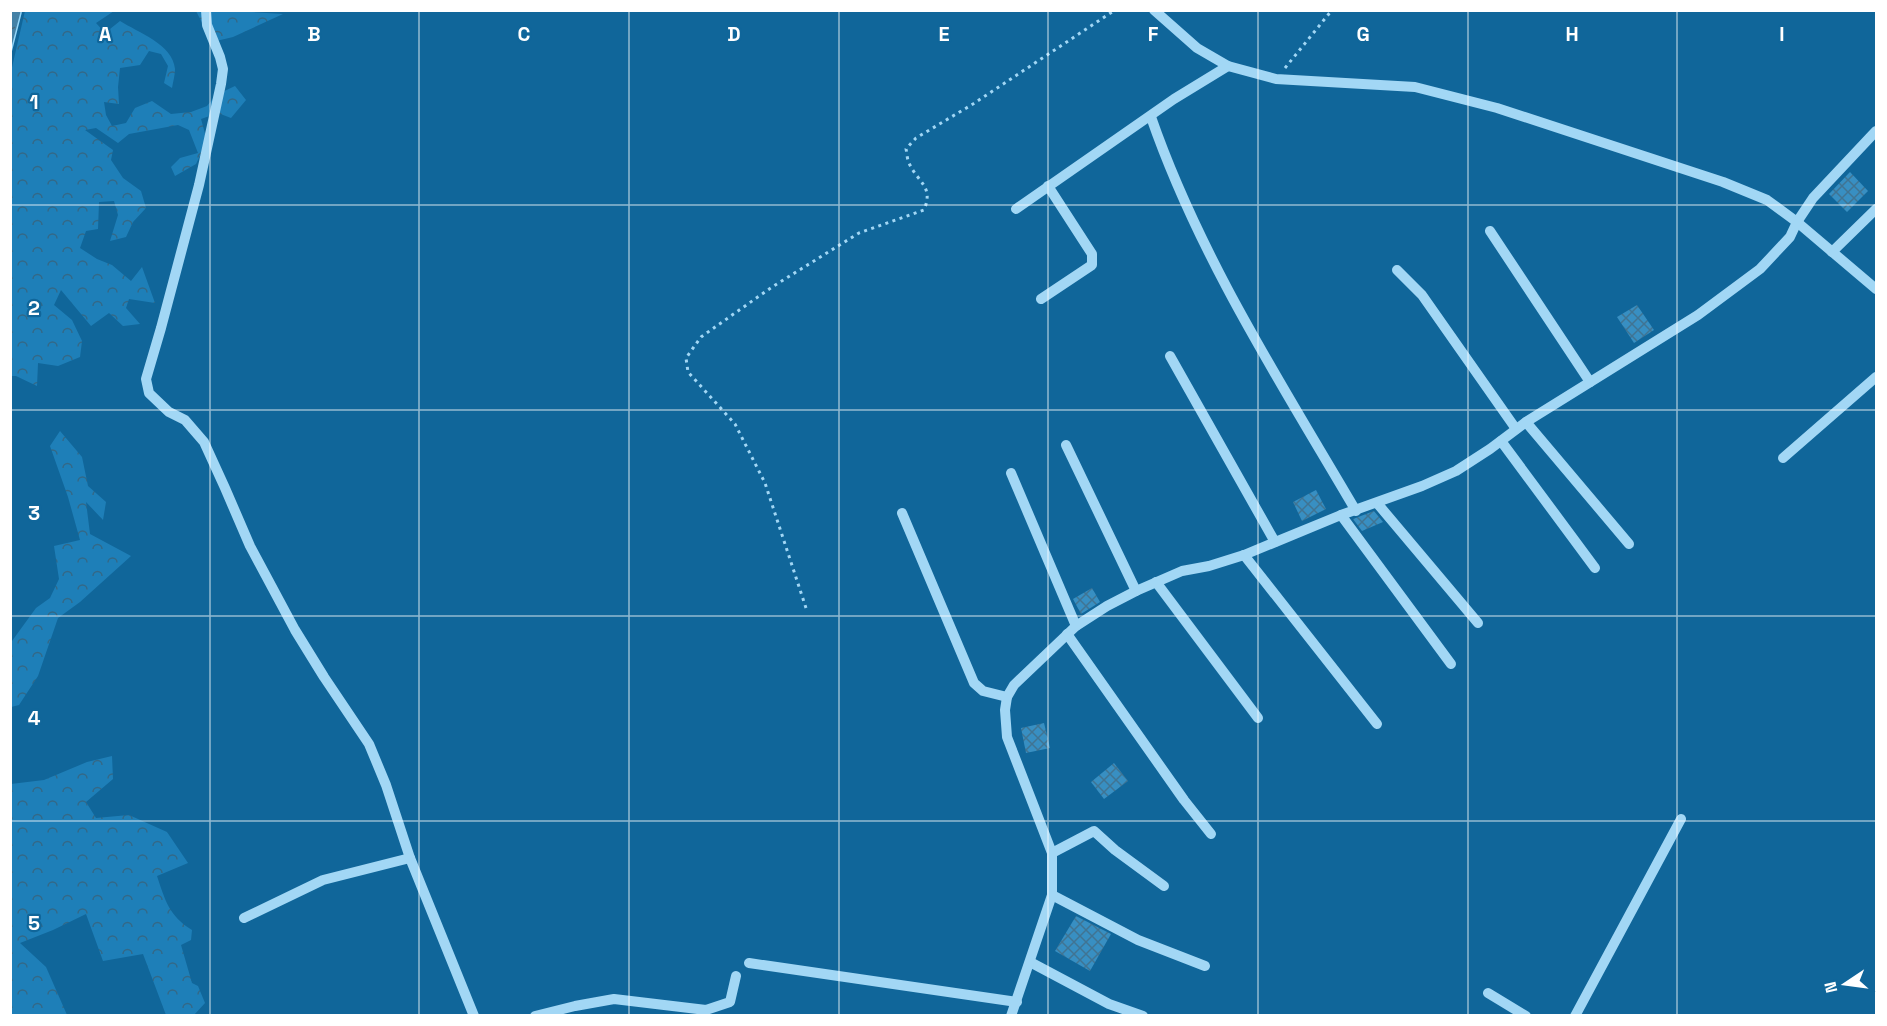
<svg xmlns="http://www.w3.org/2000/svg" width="1887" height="1026" viewBox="0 0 1887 1026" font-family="'Space Grotesk',sans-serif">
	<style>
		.forest { fill: url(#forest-crowns) }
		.water { fill: url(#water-ripples); stroke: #93d5f8; stroke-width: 1.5 }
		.building { fill: url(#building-cross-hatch) }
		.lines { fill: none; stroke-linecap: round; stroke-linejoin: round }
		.path { stroke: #a2d7f5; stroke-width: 3; stroke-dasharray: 3 4.5; stroke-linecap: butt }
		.minor { stroke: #a2d7f5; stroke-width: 10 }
		.grid { fill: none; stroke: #fff; stroke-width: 1.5; stroke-opacity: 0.55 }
		.grid-label { font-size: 20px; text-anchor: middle; font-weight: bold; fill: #fff; stroke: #10669a; stroke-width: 4.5; stroke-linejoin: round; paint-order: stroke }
	</style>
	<defs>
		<pattern id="forest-crowns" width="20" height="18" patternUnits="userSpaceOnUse" patternTransform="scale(1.5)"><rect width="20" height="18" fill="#1e7fb8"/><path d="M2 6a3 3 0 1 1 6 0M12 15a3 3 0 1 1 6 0" fill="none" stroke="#336887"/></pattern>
		<pattern id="water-ripples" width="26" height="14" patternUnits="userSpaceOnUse" patternTransform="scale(1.5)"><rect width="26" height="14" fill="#4481a6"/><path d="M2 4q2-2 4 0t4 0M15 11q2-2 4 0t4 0" fill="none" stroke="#48697e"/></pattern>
		<pattern id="building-cross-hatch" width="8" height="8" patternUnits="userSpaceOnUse" patternTransform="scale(1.5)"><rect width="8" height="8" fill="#388fc2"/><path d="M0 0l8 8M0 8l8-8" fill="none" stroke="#407493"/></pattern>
	</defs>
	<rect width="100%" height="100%" fill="#10669a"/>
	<!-- forest -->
	<g class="forest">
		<polygon points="218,10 283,14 233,37 212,42 196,11"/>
		<path d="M25 11H114L96 23 105 33 120 21C137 32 173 44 175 69 175 75 173 82 172 88L164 83 168 66 161 54 149 51 140 65 120 68 118 87 119 104 104 102 106 115 112 126 126 123 135 108 152 101 171 114 191 112 207 106 216 95 235 86 246 100 231 118 218 113 201 119 207 141 196 164 175 176 171 167 180 158 198 153 189 130 178 125 129 134 118 143 96 128 85 130 113 150 111 160 123 178 141 191 146 208 133 222 126 237 110 241 118 215 114 201 99 202 98 229 86 231 80 248 97 259 112 265 131 281 142 267 155 303 129 299 126 308 140 324 123 326 109 313 91 326 61 290 54 305 72 320 82 341 80 357 58 366 38 363 37 386 16 376H11L10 76Z"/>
		<polygon points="60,431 82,457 88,486 106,502 103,520 86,502 90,534 131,556 80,602 58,618 38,676 19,705 11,707 10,645 12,641 36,608 50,598 59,579 54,546 80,540 68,497 50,446"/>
		<path d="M112 756 113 779 86 802 96 818 129 815 167 832 188 863 157 876C165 900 169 916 192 930L191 940 181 945 192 983 198 986 205 1003 194 1015H166L143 954 103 961 86 914 53 930 20 943 46 967 67 1015H11V784L44 780 87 762Z"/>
	</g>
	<!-- water -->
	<polygon class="water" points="11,10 21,11 21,13 11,52"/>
	<!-- building -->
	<g class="building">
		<polygon points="1850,172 1868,191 1847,212 1829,194"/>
		<polygon points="1637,305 1654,330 1634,343 1617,317"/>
		<polygon points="1316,490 1326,509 1302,521 1293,502"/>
		<polygon points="1374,511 1383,522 1362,531 1353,519"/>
		<polygon points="1092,588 1100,602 1081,614 1073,599"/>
		<polygon points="1044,723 1050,748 1026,753 1021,728"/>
		<polygon points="1114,763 1128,781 1104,799 1091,782"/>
		<polygon points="1076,916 1111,934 1090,971 1055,951"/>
	</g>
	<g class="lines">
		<!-- path -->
		<g class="path">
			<polyline points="1285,68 1332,10"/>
			<path d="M806 608 765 483 735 424 688 372 686 358 701 337 772 287 859 233 924 210C934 186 918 183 909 163 907 159 907 153 906 149L916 138 973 104 1115 10"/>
		</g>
		<!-- minor -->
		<g class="minor">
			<polyline points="206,10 207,25 220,57 223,69 221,84 199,185 161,328 146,379 149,393 169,412 185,420 204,442 225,488 250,546 295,630 324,677 369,744 386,785 410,858 474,1016"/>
			<polyline points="1154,10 1197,48 1228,66 1276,79 1415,87 1497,108 1723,182 1767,200 1797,222 1876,289"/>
			<path d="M1151 117C1200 258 1281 383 1356 511"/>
			<polyline points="1016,209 1174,99 1228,66"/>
			<polyline points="1490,231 1590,382"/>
			<polyline points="1832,252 1876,209"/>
			<polyline points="1397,270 1422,295 1516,429"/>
			<polyline points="1041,299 1092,265 1092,254 1048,186"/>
			<polyline points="1170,356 1275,542"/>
			<polyline points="1526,422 1629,544"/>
			<polyline points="1501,441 1595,568"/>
			<polyline points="1066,445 1136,591"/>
			<polyline points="1783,458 1876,377"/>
			<polyline points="1011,473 1076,626"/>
			<polyline points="1377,503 1478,623"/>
			<polyline points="902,513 974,683 983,691 1007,697"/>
			<polyline points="1341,515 1451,664"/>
			<polyline points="1244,555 1377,724"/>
			<polyline points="1156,582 1258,718"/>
			<polyline points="1067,634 1184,800 1211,834"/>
			<polyline points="1052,853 1094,831 1115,850 1164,886"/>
			<polyline points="1052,895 1138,940 1205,966"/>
			<polyline points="244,918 323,880 410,858"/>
			<polyline points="1030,962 1109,1004 1143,1016"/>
			<polyline points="749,963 1017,1002"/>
			<polyline points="1488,993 1526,1016"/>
			<polyline points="535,1016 575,1006 614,999 706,1010 730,1002 736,976"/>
			<polyline points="1011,1016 1052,895 1052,853 1007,737 1005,710 1007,697 1014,685 1076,626 1107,606 1136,591 1182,571 1209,566 1244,555 1341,515 1422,486 1456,471 1490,449 1526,422 1698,315 1760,269 1790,237 1797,222 1813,198 1876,131"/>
			<polyline points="1575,1016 1681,819"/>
		</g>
	</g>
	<!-- grid -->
	<path class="grid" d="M210 10V1016M419 10V1016M629 10V1016M839 10V1016M1048 10V1016M1258 10V1016M1468 10V1016M1677 10V1016M10 205H1876M10 410H1876M10 616H1876M10 821H1876"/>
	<g class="grid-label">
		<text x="105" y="41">A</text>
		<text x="314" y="41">B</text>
		<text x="524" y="41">C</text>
		<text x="734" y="41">D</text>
		<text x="944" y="41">E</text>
		<text x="1153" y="41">F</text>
		<text x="1363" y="41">G</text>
		<text x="1572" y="41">H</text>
		<text x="1782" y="41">I</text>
		<text x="34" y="109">1</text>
		<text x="34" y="315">2</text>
		<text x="34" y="520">3</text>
		<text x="34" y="725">4</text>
		<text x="34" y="930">5</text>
	</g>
	<!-- border -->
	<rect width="1887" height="1026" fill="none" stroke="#ffffff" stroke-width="24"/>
	<!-- north arrow -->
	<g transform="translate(1845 984) rotate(257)" stroke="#10669a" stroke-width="4.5" paint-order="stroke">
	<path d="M0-4.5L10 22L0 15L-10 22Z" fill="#ffffff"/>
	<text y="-9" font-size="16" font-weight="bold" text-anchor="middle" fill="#ffffff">N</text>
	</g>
</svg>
